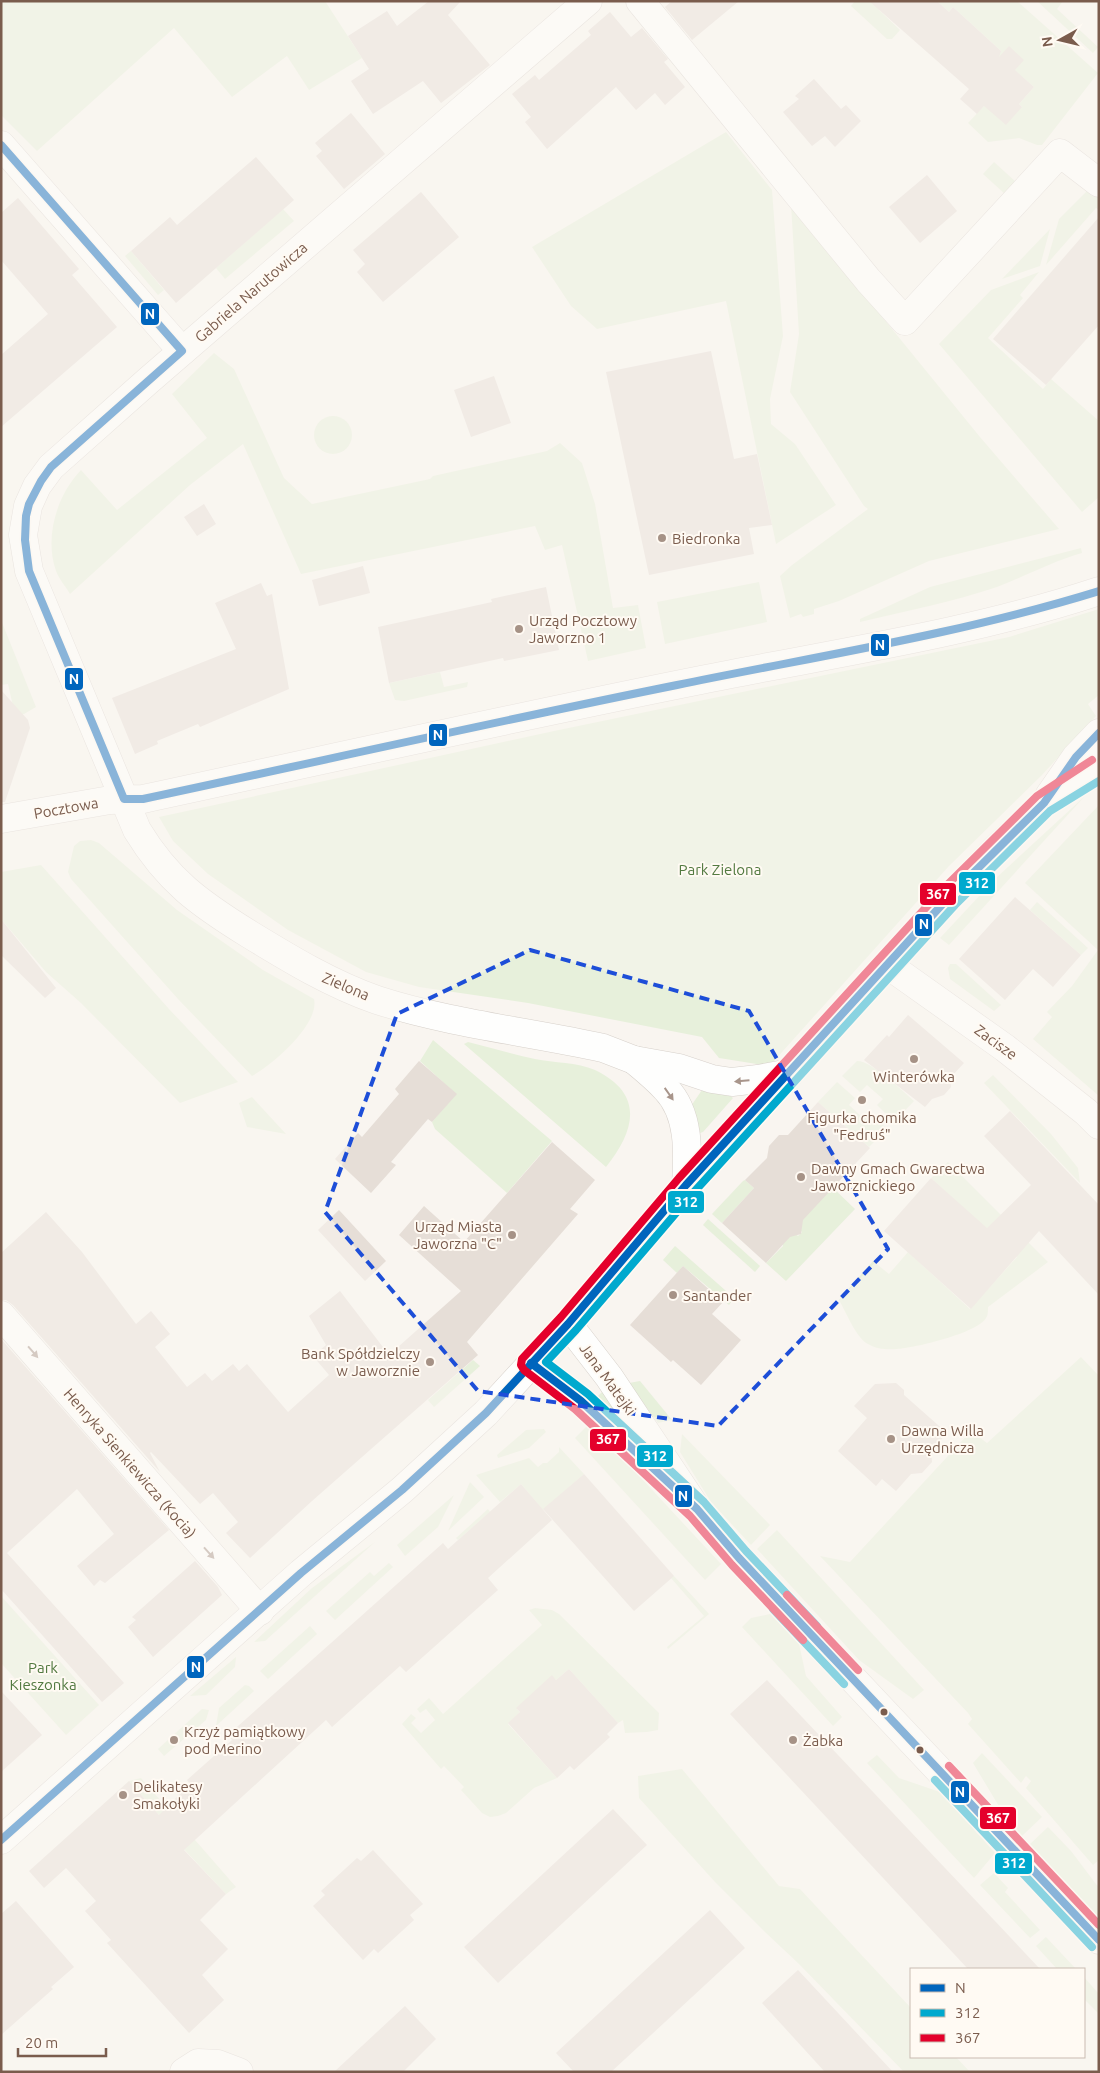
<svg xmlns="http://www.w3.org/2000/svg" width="1100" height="2073" viewBox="0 0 1100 2073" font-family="Ubuntu,sans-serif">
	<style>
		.green { fill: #e7f0db }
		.building { fill: #e6ded7 }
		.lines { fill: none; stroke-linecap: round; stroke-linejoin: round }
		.minor-casing { stroke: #d7d1cb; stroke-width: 29 }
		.minor { stroke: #fefefd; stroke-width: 28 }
		.bus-1-casing { stroke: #fffaf3; stroke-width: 11 }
		.bus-2-casing { stroke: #fffaf3; stroke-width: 11 }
		.bus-3-casing { stroke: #fffaf3; stroke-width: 11 }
		.bus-1 { stroke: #0065bd; stroke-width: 8 }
		.bus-2 { stroke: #00a9ce; stroke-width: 8 }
		.bus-3 { stroke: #e4002b; stroke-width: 8 }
		.oneway { fill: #a8958b }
		.marked { fill: none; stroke: #1d4ed8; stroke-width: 4; stroke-dasharray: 10 6; stroke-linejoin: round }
		.poi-dot { fill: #a69286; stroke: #fffaf3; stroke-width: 2 }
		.bus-dot { fill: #7a5c4d; stroke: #fffaf3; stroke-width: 2 }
		.labels { text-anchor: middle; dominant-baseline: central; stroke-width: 4; stroke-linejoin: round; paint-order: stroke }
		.street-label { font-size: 15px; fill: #7a5c4d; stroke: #fffaf3 }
		.poi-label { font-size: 15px; fill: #7a5c4d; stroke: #fffaf3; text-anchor: start }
		.park-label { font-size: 15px; fill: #537a41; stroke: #fffaf3 }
		.line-badge { stroke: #fffaf3; stroke-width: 2 }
		.badge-label { font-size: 14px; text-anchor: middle; font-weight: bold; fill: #fff }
	</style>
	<rect width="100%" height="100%" fill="#f9f5f0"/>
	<!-- green -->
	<g class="green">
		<polygon points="1,1 325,1 362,58 309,90 287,56 232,97 174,28 37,151 1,115"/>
		<polygon points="855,1 887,1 879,10 900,30 892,39 887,39 851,6"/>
		<polygon points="937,1 1017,1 1098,73 1042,145 1037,145 1019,138 988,142 968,123 984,106 1022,107 1019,104 1034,87 998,56 1001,51 953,7 949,12"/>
		<polygon points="1037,1 1063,1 1057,9 1098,47 1093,53"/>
		<polygon points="726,132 772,190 783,336 770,399 771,424 795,444 836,505 776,544 726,301 597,329 571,306 532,247"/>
		<polygon points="994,162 1016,182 1005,194 983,174"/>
		<polygon points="1088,190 1099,198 1099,210 1096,208 1046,265 1059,219"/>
		<polygon points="791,205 980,437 1059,529 929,561 839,601 814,609 814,614 803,617 801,614 790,618 780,576 792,565 868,509 864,506 790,392 799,334"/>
		<polygon points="283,209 294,221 225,279 216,268"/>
		<polygon points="1050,229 1040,266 1002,279"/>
		<polygon points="131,251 164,290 158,295 125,256"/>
		<polygon points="1039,272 1020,295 1023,298 988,338 1043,389 1051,379 1099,421 1099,497 1082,512 939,344 991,290"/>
		<path d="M214 353 234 369 284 478 312 504 430 479 433 476 547 451 560 443 582 463 595 504 613 608 638 605 646 648 588 661 562 545 545 550 535 526 301 574 243 444 190 485 70 594C66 587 59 579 56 571 44 537 57 495 81 470L117 510 207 438 172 394Z"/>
		<circle cx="333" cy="435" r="19"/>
		<path d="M1081 548 1082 553C1053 561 1026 576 997 587 953 602 906 611 860 622V619L930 587Z"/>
		<polygon points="759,582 767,622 665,644 657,602"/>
		<polygon points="1099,609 1099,695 1088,704 1096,716 1042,775 949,866 774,1061 763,1065 719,1058 702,1037 528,1003 419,987 366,972 288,930 208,874 173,841 159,817 554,731 1009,637"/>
		<polygon points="1,620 36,707 24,714 15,715 8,684 1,685"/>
		<polygon points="440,672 444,687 468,682 467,687 404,701 395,700 389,683"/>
		<polygon points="1085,796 949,945 940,938 996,878"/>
		<polygon points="1099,805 1099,1096 1033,1039 1052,1017 1047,1012 1072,986 1098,950 1025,883"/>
		<path d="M91 840 99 843 177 910 263 970 314 999C320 1024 272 1065 252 1076L178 999 71 879 68 872 74 846 80 841Z"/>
		<polygon points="41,865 169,1009 238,1082 180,1103 81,1003 46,972 1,919 1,872"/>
		<polygon points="1037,902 1088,948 1081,955 1030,910"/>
		<polygon points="950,964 956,964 1001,1005 994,1011 950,979 948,968"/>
		<polygon points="433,1040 552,1141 507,1193 435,1129 432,1122 456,1094 420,1061"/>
		<path d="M468 1042C491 1048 513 1054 535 1059 554 1063 577 1062 595 1070 645 1094 635 1131 606 1167L464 1044Z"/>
		<path d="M857 1061C870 1060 903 1091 914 1101L894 1122 877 1105 883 1099 867 1085 860 1092 842 1076Z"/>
		<polygon points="993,1075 1051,1134 1078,1168 1080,1183 984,1083"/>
		<polygon points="837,1082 855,1098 849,1105 863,1118 870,1112 887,1129 869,1147 818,1102"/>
		<polygon points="702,1090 729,1095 733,1098 703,1132 700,1133 691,1106"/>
		<polygon points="252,1097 286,1134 247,1127 239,1103"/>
		<path d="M948 1162 1048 1262 988 1307C988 1311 988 1316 986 1318 978 1333 914 1348 897 1349 888 1350 876 1349 868 1344 856 1338 846 1312 839 1300L873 1261 889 1274 908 1252 970 1309 1017 1257 931 1178Z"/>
		<polygon points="745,1180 754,1188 722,1223 712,1214 743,1181"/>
		<polygon points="832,1187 855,1209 786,1281 766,1263 783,1246 782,1242 793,1231 798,1236 802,1232 796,1226"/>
		<polygon points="708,1219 760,1266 755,1272 703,1225"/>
		<polygon points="675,1246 734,1298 729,1305 683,1266 677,1273 663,1260"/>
		<polygon points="1081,1357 1099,1376 1099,1860 1093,1865 1026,1788 1031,1781 1026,1776 1021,1783 968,1724 972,1719 968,1713 820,1556 850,1562 971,1431 987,1443"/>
		<polygon points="473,1360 480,1366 434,1407 428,1400"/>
		<polygon points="640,1381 672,1420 658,1423 629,1383"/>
		<polygon points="602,1392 629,1429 596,1398"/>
		<polygon points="590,1423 721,1564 705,1580 575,1438"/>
		<polygon points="544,1429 546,1432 529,1448 498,1458 497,1455 526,1430"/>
		<polygon points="682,1434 770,1525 751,1545 711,1502 680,1452"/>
		<polygon points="559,1447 584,1474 543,1510 521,1484 500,1502 476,1475 529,1458 538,1467 543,1463 547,1463 559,1452"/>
		<polygon points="470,1482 484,1497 448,1531"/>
		<polygon points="454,1495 438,1527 405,1556 397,1545"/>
		<polygon points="488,1509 490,1512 458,1540 456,1538"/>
		<polygon points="777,1530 924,1690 913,1699 859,1660 757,1549"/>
		<polygon points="375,1542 265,1641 254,1642 312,1588"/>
		<polygon points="389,1563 393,1567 335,1620 326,1611 370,1572 374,1576"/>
		<polygon points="674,1576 709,1614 668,1649 667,1647 704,1616 671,1578"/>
		<polygon points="1,1596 99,1705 66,1735 1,1663"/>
		<polygon points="535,1608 552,1610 559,1614 659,1713 658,1730 647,1732 625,1733 623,1720 618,1723 569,1669 556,1680 552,1676 517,1709 520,1712 508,1724 557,1778 534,1788 506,1813 498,1816 490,1817 482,1813 461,1790 464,1787 444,1766 441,1769 402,1724 411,1714 416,1718 411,1723 421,1733 435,1720 426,1709 420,1713 417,1709 429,1698 443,1714 542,1625 529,1610"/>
		<polygon points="770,1614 777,1616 798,1639 806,1676 842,1717 833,1726 742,1627 751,1618"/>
		<polygon points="310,1626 317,1634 268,1679 260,1671"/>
		<polygon points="236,1657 235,1667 206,1695 190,1696"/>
		<polygon points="245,1685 249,1686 254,1691 216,1726 219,1708"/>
		<polygon points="202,1709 209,1710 206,1720 164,1756 158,1749"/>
		<polygon points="982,1753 1042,1817 1022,1836 1003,1813 973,1763"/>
		<polygon points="877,1755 899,1778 940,1792 995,1853 974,1878 867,1763"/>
		<polygon points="682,1769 779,1886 800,1889 911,2008 911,2057 956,2057 970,2072 904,2072 799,1964 766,1933 715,1882 639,1798 638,1776"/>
		<polygon points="141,1778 236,1887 226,1894 167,1831 167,1824 129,1781"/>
		<polygon points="1048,1827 1071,1851 1099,1888 1099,1920 1029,1845"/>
		<polygon points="994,1873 1008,1888 1005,1892 1040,1930 1030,1938 980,1885"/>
		<polygon points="1046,1937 1076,1969 1057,1969 1036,1946"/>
		<polygon points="1084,1977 1099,1994 1099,2014 1084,1999"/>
	</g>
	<!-- building -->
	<g class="building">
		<polygon points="429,1 461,1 448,15 490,65 441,103 423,81 373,114 351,81 369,69 348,36 387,11 397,26"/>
		<polygon points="672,1 739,1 692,40 665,7"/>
		<polygon points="869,1 937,1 949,12 953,7 1001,51 999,57 1009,46 1024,60 1015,70 1034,87 1019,104 1022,107 1006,125 984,106 977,114 960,99 969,89"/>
		<polygon points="610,12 631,37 642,28 668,59 664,62 685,87 665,105 655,93 636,110 616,87 547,149 525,122 531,117 512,94 535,75 539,80 591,35 588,31"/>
		<polygon points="814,79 841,109 846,105 861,121 835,147 825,136 812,146 783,112 799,99 795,96"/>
		<polygon points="351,113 385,154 344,189 316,156 322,151 315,143"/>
		<polygon points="256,157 294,200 176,303 131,251 170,217 177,225"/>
		<polygon points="927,175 957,211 920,243 889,207"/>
		<polygon points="421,192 459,237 383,302 357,272 365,264 353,250"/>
		<polygon points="18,198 79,269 72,275 117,327 1,427 1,355 48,314 1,260 1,213"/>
		<polygon points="1099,217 1099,325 1046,385 993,339"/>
		<polygon points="711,351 734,459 757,454 772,525 749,528 754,554 649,575 606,372"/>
		<polygon points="494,376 511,423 471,437 454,390"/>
		<polygon points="204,504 216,524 197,536 184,517"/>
		<polygon points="363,566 370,593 319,606 312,580"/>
		<polygon points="261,583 267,596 272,594 289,689 200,727 198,724 157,741 158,744 135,754 112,698 236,649 215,603"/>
		<polygon points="546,587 559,650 504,661 503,658 389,683 378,627 492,602 491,599"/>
		<polygon points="1,690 28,720 30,728 5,802 1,802"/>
		<polygon points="1015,897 1081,955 1053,987 1033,969 1005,1000 959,959"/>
		<polygon points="1,919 56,988 45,998 1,955"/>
		<polygon points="908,1015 964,1063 950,1078 951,1087 944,1095 932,1099 925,1107 864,1060 887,1035 889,1037"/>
		<polygon points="419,1061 457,1094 432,1122 428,1119 391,1162 396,1165 371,1193 335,1159 358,1133 362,1137 399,1094 395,1089"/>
		<polygon points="818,1102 870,1148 803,1220 801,1234 790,1237 766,1263 722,1223 754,1188 745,1180 767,1158 769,1146 779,1135 788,1135"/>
		<polygon points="1010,1111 1099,1205 1099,1295 1039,1231 971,1309 884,1231 931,1178 987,1228 1031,1185 984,1136"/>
		<polygon points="552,1142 595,1180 570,1209 578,1214 467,1342 478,1355 312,1501 250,1558 226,1533 238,1522 213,1493 200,1504 151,1452 150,1453 160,1472 13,1305 6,1300 1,1300 1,1253 46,1212 82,1252 136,1324 151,1311 170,1334 155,1347 187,1387 205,1373 212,1381 233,1364 239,1371 247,1364 288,1412 329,1375 313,1356 326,1345 309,1316 340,1291 389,1355 461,1291 399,1235 424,1206 464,1242"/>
		<polygon points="339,1210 386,1261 365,1281 318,1230"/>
		<polygon points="683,1266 723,1302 712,1314 741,1340 701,1385 673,1360 671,1362 630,1325"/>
		<polygon points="1,1339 169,1530 105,1583 100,1580 94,1586 77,1566 114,1534 77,1489 7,1553 124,1683 102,1702 1,1589"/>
		<polygon points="896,1383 904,1390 904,1395 947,1433 931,1451 932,1462 922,1473 911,1474 896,1491 882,1479 876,1486 838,1451 867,1418 854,1406 875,1384"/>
		<polygon points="584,1474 674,1576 634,1611 543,1509"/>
		<polygon points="521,1484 552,1520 488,1578 498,1590 406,1672 400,1666 332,1727 326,1720 184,1850 226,1894 200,1920 228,1949 202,1975 224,2000 189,2033 107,1943 111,1940 85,1911 96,1901 66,1868 44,1888 29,1871 129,1781 159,1815 190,1784 187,1780 232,1740 228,1735 443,1543 448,1549"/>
		<polygon points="195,1561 218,1587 222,1595 153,1657 128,1627 136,1620 132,1617"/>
		<polygon points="569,1669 618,1723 607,1734 610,1737 574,1770 570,1766 557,1778 508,1723 520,1712 516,1708 552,1675 556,1680"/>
		<polygon points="767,1680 963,1887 1040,1969 968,1969 730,1714"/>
		<polygon points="1,1691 42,1735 1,1772"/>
		<polygon points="613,1809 647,1845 498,1983 464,1947"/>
		<polygon points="373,1850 423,1904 410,1915 414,1920 378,1953 374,1949 363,1960 313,1906 325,1895 321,1891 357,1858 361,1861"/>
		<polygon points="16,1901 74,1967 51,1987 53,1989 1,2035 1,1914"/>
		<polygon points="710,1910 745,1948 611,2072 574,2072 556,2053"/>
		<polygon points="798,1970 893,2072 825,2072 762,2003"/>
		<polygon points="405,2006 436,2039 403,2072 334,2072"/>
	</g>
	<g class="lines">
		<defs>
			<g id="minor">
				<path d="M588 1 149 380 51 467 37 486 28 506 23 535 29 571 137 830C168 881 199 903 249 934 290 959 331 984 377 1000 448 1023 530 1032 603 1048L634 1060 679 1068 712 1079 732 1082 758 1079 790 1073"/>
				<polyline points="640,1 868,280 905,321 1060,153 1099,183"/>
				<polyline points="1,145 182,351"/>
				<polyline points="1049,796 1076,757 1099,733"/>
				<path d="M1 819 110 800 143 799C329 759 515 717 701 680 834 653 969 634 1099 591"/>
				<polyline points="888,965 1005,1048 1086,1112 1099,1125"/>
				<path d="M634 1060C645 1069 656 1078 666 1089 690 1114 688 1153 686 1185"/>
				<polyline points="1,1315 260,1611"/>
				<polyline points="568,1324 609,1377 697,1509 739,1558 1099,1940"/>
				<polyline points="531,1363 581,1401 662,1477"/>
				<polyline points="1,1840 301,1573 402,1490 486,1413 568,1324 686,1185 948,898 999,846 1044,803 1092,774 1099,768"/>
				<polyline points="184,2072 198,2063 218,2064 239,2072"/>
			</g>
		</defs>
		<!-- minor casing -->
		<use href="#minor" class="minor-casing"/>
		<!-- minor -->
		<use href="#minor" class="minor"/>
		<defs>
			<g id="bus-1">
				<path d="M1 145 182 351 51 467 41 481 29 504 26 516 25 540 29 571 124 799H143C321 761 498 721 677 685 818 656 960 634 1099 591"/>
				<polyline points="531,1363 581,1401 697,1509 739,1558 1099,1940"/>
				<polyline points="1,1840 301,1573 402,1490 486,1413 568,1324 686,1185 948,898 1044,803 1076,757 1099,733"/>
			</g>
			<g id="bus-2">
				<polyline points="773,1609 844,1684"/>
				<polyline points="817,1626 746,1551 704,1502 588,1394 546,1362 576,1330 694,1192 955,905 1050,811 1099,781"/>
				<polyline points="935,1780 1092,1947"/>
			</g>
			<g id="bus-3">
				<polyline points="787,1595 858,1670"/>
				<polyline points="803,1640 732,1565 690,1516 575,1409 524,1370 521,1365 522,1359 561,1317 679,1178 941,891 1037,796 1092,760"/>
				<polyline points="949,1766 1099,1925"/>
			</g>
		</defs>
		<!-- bus-1 casing -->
		<use href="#bus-1" class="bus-1-casing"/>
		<!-- bus-2 casing -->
		<use href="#bus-2" class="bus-2-casing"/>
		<!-- bus-3 casing -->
		<use href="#bus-3" class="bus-3-casing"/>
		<!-- bus-1 -->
		<use href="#bus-1" class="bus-1"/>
		<!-- bus-2 -->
		<use href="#bus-2" class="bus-2"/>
		<!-- bus-3 -->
		<use href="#bus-3" class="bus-3"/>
	</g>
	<!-- one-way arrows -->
	<defs><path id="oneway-solid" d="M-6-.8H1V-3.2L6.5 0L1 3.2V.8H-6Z" transform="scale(1.25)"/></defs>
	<g class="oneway">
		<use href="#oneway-solid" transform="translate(742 1081) rotate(175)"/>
		<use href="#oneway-solid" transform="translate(669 1094) rotate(55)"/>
		<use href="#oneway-solid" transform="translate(33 1352) rotate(49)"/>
		<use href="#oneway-solid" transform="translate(209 1553) rotate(48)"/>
	</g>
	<!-- marked area -->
	<path d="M0 0H1100V2073H0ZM530 950 749 1011 888 1249 718 1426 478 1391 325 1212 397 1014Z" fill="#f9f5f0" fill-opacity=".55" fill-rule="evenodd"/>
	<path class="marked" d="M530 950 749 1011 888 1249 718 1426 478 1391 325 1212 397 1014Z"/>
	<!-- markers -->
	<g class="poi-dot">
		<circle cx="662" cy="538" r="5"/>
		<circle cx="519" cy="629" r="5"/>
		<circle cx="914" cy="1059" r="5"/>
		<circle cx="862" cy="1100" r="5"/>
		<circle cx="801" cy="1177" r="5"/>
		<circle cx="512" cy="1235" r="5"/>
		<circle cx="673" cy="1295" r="5"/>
		<circle cx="430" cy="1362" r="5"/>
		<circle cx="891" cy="1439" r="5"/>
		<circle cx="174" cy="1740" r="5"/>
		<circle cx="793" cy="1740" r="5"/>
		<circle cx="123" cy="1795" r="5"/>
	</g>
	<g class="bus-dot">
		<circle cx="884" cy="1712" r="4.5"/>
		<circle cx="920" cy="1750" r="4.5"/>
	</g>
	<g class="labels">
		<!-- street labels -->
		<g class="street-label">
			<text transform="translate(251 292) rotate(-41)">Gabriela Narutowicza</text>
			<text transform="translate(66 808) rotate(-10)">Pocztowa</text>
			<text transform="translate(346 986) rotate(23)">Zielona</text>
			<text transform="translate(996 1042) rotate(36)">Zacisze</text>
			<text transform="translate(608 1379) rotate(54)">Jana Matejki</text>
			<text transform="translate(130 1463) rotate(49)">Henryka Sienkiewicza (Kocia)</text>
		</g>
		<!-- poi labels -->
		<g class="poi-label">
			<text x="672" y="538">Biedronka</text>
			<text x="529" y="620">Urząd Pocztowy<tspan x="529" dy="17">Jaworzno 1</tspan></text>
			<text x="914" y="1076" text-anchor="middle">Winterówka</text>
			<text x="862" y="1117" text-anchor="middle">Figurka chomika<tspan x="862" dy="17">"Fedruś"</tspan></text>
			<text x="811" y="1168">Dawny Gmach Gwarectwa<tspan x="811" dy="17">Jaworznickiego</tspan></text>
			<text x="502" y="1226" text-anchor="end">Urząd Miasta<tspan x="502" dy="17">Jaworzna "C"</tspan></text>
			<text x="683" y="1295">Santander</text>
			<text x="420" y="1353" text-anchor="end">Bank Spółdzielczy<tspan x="420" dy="17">w Jaworznie</tspan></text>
			<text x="901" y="1430">Dawna Willa<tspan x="901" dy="17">Urzędnicza</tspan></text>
			<text x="184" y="1731">Krzyż pamiątkowy<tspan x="184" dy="17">pod Merino</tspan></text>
			<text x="803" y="1740">Żabka</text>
			<text x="133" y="1786">Delikatesy<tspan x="133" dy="17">Smakołyki</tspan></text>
		</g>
		<!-- park labels -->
		<g class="park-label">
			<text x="720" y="869">Park Zielona</text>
			<text x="43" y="1667">Park<tspan x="43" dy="17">Kieszonka</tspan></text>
		</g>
	</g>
	<g class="line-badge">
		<rect x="140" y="302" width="20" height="24" rx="5" fill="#0065bd"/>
		<rect x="870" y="633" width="20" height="24" rx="5" fill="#0065bd"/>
		<rect x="64" y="667" width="20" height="24" rx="5" fill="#0065bd"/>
		<rect x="428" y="723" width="20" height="24" rx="5" fill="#0065bd"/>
		<rect x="958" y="871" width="38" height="24" rx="5" fill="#00a9ce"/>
		<rect x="919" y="882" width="38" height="24" rx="5" fill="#e4002b"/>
		<rect x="914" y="913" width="19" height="24" rx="5" fill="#0065bd"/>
		<rect x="667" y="1190" width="38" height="24" rx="5" fill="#00a9ce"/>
		<rect x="589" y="1428" width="38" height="24" rx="5" fill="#e4002b"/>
		<rect x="636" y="1444" width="38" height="24" rx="5" fill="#00a9ce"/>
		<rect x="674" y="1484" width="19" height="24" rx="5" fill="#0065bd"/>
		<rect x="186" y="1655" width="19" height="24" rx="5" fill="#0065bd"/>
		<rect x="950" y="1780" width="20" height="24" rx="5" fill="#0065bd"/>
		<rect x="979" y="1806" width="38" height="24" rx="5" fill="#e4002b"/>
		<rect x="994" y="1852" width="39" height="23" rx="5" fill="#00a9ce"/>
	</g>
	<g class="badge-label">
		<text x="150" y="319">N</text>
		<text x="880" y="650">N</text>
		<text x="74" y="684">N</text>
		<text x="438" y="740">N</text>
		<text x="977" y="888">312</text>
		<text x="938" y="899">367</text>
		<text x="924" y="929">N</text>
		<text x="686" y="1207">312</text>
		<text x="608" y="1444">367</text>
		<text x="655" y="1461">312</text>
		<text x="683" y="1501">N</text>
		<text x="196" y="1672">N</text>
		<text x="960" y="1797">N</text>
		<text x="998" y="1823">367</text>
		<text x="1014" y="1868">312</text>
	</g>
	<!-- border -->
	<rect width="1100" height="2073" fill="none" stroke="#7a5c4d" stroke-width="5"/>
	<!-- legend -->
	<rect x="910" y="1968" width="175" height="90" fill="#fffaf3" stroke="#cabbb1"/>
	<rect x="920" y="1984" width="25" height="8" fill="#0065bd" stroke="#cabbb1"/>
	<text x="955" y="1993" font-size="15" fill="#7a5c4d">N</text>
	<rect x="920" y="2009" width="25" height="8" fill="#00a9ce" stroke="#cabbb1"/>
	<text x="955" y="2018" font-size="15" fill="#7a5c4d">312</text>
	<rect x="920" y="2034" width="25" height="8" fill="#e4002b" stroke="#cabbb1"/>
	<text x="955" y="2043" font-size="15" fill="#7a5c4d">367</text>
	<!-- north arrow -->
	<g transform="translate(1060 40) rotate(262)" stroke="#fffaf3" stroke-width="4" paint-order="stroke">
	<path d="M0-4L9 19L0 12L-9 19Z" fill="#7a5c4d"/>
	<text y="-8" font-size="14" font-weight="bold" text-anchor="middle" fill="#7a5c4d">N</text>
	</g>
	<!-- scale -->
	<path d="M18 2048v8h88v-8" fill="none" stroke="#7a5c4d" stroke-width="2.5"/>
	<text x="25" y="2048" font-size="15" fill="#7a5c4d" stroke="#fffaf3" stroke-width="4" paint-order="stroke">20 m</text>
</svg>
